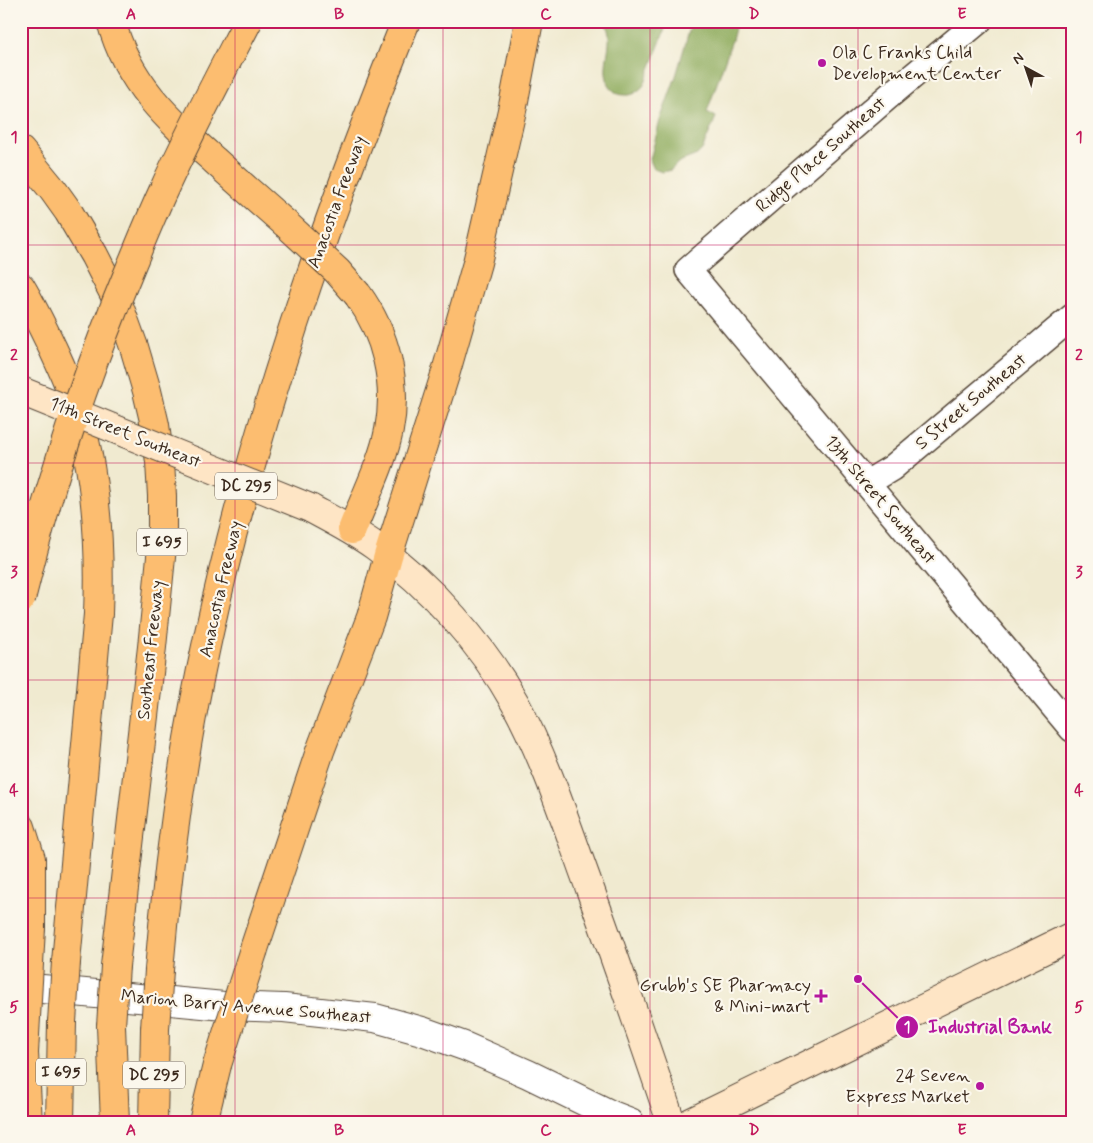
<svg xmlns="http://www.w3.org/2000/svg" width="1093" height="1143" viewBox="0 0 1093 1143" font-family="Mynerve,sans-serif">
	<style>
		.forest { fill: #91ad60; stroke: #666c3f }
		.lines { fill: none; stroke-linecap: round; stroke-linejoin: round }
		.minor-casing { stroke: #564739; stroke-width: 28 }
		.tertiary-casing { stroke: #564739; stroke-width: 30 }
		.secondary-casing { stroke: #564739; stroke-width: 30 }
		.motorway-casing { stroke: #564739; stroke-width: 30 }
		.minor { stroke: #fff; stroke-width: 25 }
		.tertiary { stroke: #fff; stroke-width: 28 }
		.secondary { stroke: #fee5c5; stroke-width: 28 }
		.motorway { stroke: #fcbd6f; stroke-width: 28 }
		.secondary-bridge-casing { stroke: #564739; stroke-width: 30; stroke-linecap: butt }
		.motorway-bridge-casing { stroke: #564739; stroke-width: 30; stroke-linecap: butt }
		.secondary-bridge { stroke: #fee5c5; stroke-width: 28 }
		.motorway-bridge { stroke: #fcbd6f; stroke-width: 28 }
		.grid { fill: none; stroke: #c2185b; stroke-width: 1; stroke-opacity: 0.55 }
		.poi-dot { fill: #b5179e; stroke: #fbf7ec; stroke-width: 2 }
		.labels { text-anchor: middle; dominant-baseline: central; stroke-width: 4.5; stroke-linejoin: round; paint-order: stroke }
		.shield { fill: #fbf7ec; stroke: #75685c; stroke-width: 1 }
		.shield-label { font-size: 16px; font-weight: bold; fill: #3b2a1e }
		.poi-label { font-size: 18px; fill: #3b2a1e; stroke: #fbf7ec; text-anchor: end }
		.street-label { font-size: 18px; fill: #3b2a1e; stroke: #fbf7ec }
		.leader { fill: none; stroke: #b5179e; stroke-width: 2 }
		.callout-dot { fill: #b5179e; stroke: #fbf7ec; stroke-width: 2 }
		.mark-label { font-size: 15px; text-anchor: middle; font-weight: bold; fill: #fff }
		.callout-label { font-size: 19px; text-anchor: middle; font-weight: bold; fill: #b5179e; stroke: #fbf7ec; stroke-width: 4.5; stroke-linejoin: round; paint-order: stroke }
		.neatline { fill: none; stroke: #c2185b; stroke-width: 2 }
		.grid-label { font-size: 16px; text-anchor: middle; font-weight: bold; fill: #c2185b }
	</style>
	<rect width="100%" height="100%" fill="#fbf7ec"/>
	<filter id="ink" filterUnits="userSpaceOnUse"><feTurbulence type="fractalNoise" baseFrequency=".02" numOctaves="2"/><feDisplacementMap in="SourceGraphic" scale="10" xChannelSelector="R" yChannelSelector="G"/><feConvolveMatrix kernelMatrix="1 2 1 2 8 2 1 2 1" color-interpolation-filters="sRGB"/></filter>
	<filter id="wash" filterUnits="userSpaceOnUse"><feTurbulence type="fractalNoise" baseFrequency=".0096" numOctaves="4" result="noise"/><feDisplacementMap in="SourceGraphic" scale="20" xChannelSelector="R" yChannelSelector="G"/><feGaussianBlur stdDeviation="1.12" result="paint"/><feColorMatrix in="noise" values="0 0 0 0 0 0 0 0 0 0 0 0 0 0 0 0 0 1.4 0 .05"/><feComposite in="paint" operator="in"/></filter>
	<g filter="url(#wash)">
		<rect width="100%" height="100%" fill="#f0ead0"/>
		<!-- forest -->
		<g class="forest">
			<path d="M605 21H667L664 32 644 85C638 92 633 96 624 95 619 95 616 93 613 90 599 74 610 55 609 37 609 32 607 26 605 21Z"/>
			<polygon points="692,21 737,21 732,40 707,112 716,117 702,150 697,155 679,162 671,170 662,172 654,169 650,160 660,120 676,76"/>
		</g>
	</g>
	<g filter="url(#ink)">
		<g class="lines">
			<defs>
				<g id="minor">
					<polyline points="979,21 889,96 688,270 1072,729"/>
					<polyline points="867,483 892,468 1072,317"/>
				</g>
				<polyline id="tertiary" points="21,987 224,1006 284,1008 375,1018 422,1031 464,1046 528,1074 612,1115 630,1122"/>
				<g id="secondary">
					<path d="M310 508C332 520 354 531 375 546 430 585 483 645 515 703 547 762 567 827 590 889 618 967 645 1044 671 1122"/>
					<polyline points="691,1122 1072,936"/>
				</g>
				<g id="motorway">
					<path d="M111 21C128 84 168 119 214 160 238 182 262 203 286 224"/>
					<polyline points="21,151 53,190 68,211 94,255 117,300 134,347 147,391 155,425 160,462 162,496 162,547 152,647 115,966"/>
					<path d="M21 287C33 307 43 328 53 349 60 364 67 379 72 394 96 465 101 540 98 614L66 962"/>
					<path d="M352 530C364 499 383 462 389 430 398 383 386 334 358 295"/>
					<polyline points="21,827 31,859 31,928"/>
					<polyline points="254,949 320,751 371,617 388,556 445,375 477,263 490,206 513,106 529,21"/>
					<path d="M159 970C168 859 184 746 208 637 254 426 325 221 406 21"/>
					<polyline points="111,1026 115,1122"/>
					<polyline points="24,1053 28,1122"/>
					<polyline points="60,1122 62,1022"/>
					<polyline points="153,1122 155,1029"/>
					<polyline points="203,1122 217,1065"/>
				</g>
			</defs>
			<!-- minor casing -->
			<use href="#minor" class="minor-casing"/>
			<!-- tertiary casing -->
			<use href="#tertiary" class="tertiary-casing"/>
			<!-- secondary casing -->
			<use href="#secondary" class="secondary-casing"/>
			<!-- motorway casing -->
			<use href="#motorway" class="motorway-casing"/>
			<!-- minor -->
			<use href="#minor" class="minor"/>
			<!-- tertiary -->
			<use href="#tertiary" class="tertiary"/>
			<!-- secondary -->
			<use href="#secondary" class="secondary"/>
			<!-- motorway -->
			<use href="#motorway" class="motorway"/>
			<defs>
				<polyline id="secondary-bridge" points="21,391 310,508"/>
				<g id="motorway-bridge">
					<polyline points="286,224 337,271 358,295"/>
					<path d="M21 599C48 487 85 377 129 271 140 244 151 217 163 191 189 133 219 77 248 21"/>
					<polyline points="62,1022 66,962"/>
					<polyline points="111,1026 115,966"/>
					<polyline points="155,1029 159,970"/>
					<polyline points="24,1053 31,928"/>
					<polyline points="217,1065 254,949"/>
				</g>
			</defs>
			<!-- secondary-bridge casing -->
			<use href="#secondary-bridge" class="secondary-bridge-casing"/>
			<!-- motorway-bridge casing -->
			<use href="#motorway-bridge" class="motorway-bridge-casing"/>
			<!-- secondary-bridge -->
			<use href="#secondary-bridge" class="secondary-bridge"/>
			<!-- motorway-bridge -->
			<use href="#motorway-bridge" class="motorway-bridge"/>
		</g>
	</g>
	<!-- grid -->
	<path class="grid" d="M235 21V1122M443 21V1122M650 21V1122M858 21V1122M21 245H1072M21 463H1072M21 680H1072M21 898H1072"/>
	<!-- markers -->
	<g class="poi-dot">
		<circle cx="822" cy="63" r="5"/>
		<path d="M818.5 988.5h5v5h5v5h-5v5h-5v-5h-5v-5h5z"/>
		<circle cx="980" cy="1086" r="5"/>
	</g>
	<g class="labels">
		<!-- shield labels -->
		<g class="shield">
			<rect x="215" y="472.5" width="62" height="27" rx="4"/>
			<rect x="137" y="528.5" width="50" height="27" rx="4"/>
			<rect x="36" y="1058.5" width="50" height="27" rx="4"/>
			<rect x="123" y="1061.5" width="62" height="27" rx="4"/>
		</g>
		<g class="shield-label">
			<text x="246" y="486">DC 295</text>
			<text x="162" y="542">I 695</text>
			<text x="61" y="1072">I 695</text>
			<text x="154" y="1075">DC 295</text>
		</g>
		<!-- poi labels -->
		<g class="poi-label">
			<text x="832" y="53" text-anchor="start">Ola C Franks Child<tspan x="832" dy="21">Development Center</tspan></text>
			<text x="811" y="986">Grubb's SE Pharmacy<tspan x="811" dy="21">&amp; Mini-mart</tspan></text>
			<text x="970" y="1076">24 Seven<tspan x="970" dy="21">Express Market</tspan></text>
		</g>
		<!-- street labels -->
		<g class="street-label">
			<text transform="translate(821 155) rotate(-41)">Ridge Place Southeast</text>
			<text transform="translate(337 202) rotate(-70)">Anacostia Freeway</text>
			<text transform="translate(971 402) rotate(-40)">S Street Southeast</text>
			<text transform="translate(125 433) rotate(22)">11th Street Southeast</text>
			<text transform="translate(880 500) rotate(50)">13th Street Southeast</text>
			<text transform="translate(221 589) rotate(-77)">Anacostia Freeway</text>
			<text transform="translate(151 650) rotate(-84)">Southeast Freeway</text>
			<text transform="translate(246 1007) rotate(5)">Marion Barry Avenue Southeast</text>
		</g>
	</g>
	<!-- callouts -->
	<path class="leader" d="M858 979L907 1027"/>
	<g class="callout-dot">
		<circle cx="858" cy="979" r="5"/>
		<circle cx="907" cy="1027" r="12"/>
	</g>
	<g class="mark-label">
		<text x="907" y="1032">1</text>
	</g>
	<g class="callout-label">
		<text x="990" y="1033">Industrial Bank</text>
	</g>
	<!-- margin -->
	<rect width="1093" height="1143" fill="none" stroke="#fbf7ec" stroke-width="55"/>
	<!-- north arrow -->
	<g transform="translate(1026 68) rotate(320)" stroke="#fbf7ec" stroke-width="4" paint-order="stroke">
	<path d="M0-4L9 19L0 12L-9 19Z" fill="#3b2a1e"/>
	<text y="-8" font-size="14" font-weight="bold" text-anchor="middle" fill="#3b2a1e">N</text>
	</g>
	<rect x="28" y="28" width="1038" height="1088" class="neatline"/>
	<g class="grid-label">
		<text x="131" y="19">A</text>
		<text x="339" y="19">B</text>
		<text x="546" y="19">C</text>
		<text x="754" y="19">D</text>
		<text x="962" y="19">E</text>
		<text x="14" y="142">1</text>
		<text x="1079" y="142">1</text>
		<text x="14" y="360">2</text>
		<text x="1079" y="360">2</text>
		<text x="14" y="577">3</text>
		<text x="1079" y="577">3</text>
		<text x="14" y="795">4</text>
		<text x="1079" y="795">4</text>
		<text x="14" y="1012">5</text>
		<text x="1079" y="1012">5</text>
		<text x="131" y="1135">A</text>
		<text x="339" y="1135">B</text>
		<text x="546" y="1135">C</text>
		<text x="754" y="1135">D</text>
		<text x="962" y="1135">E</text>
	</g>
</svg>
